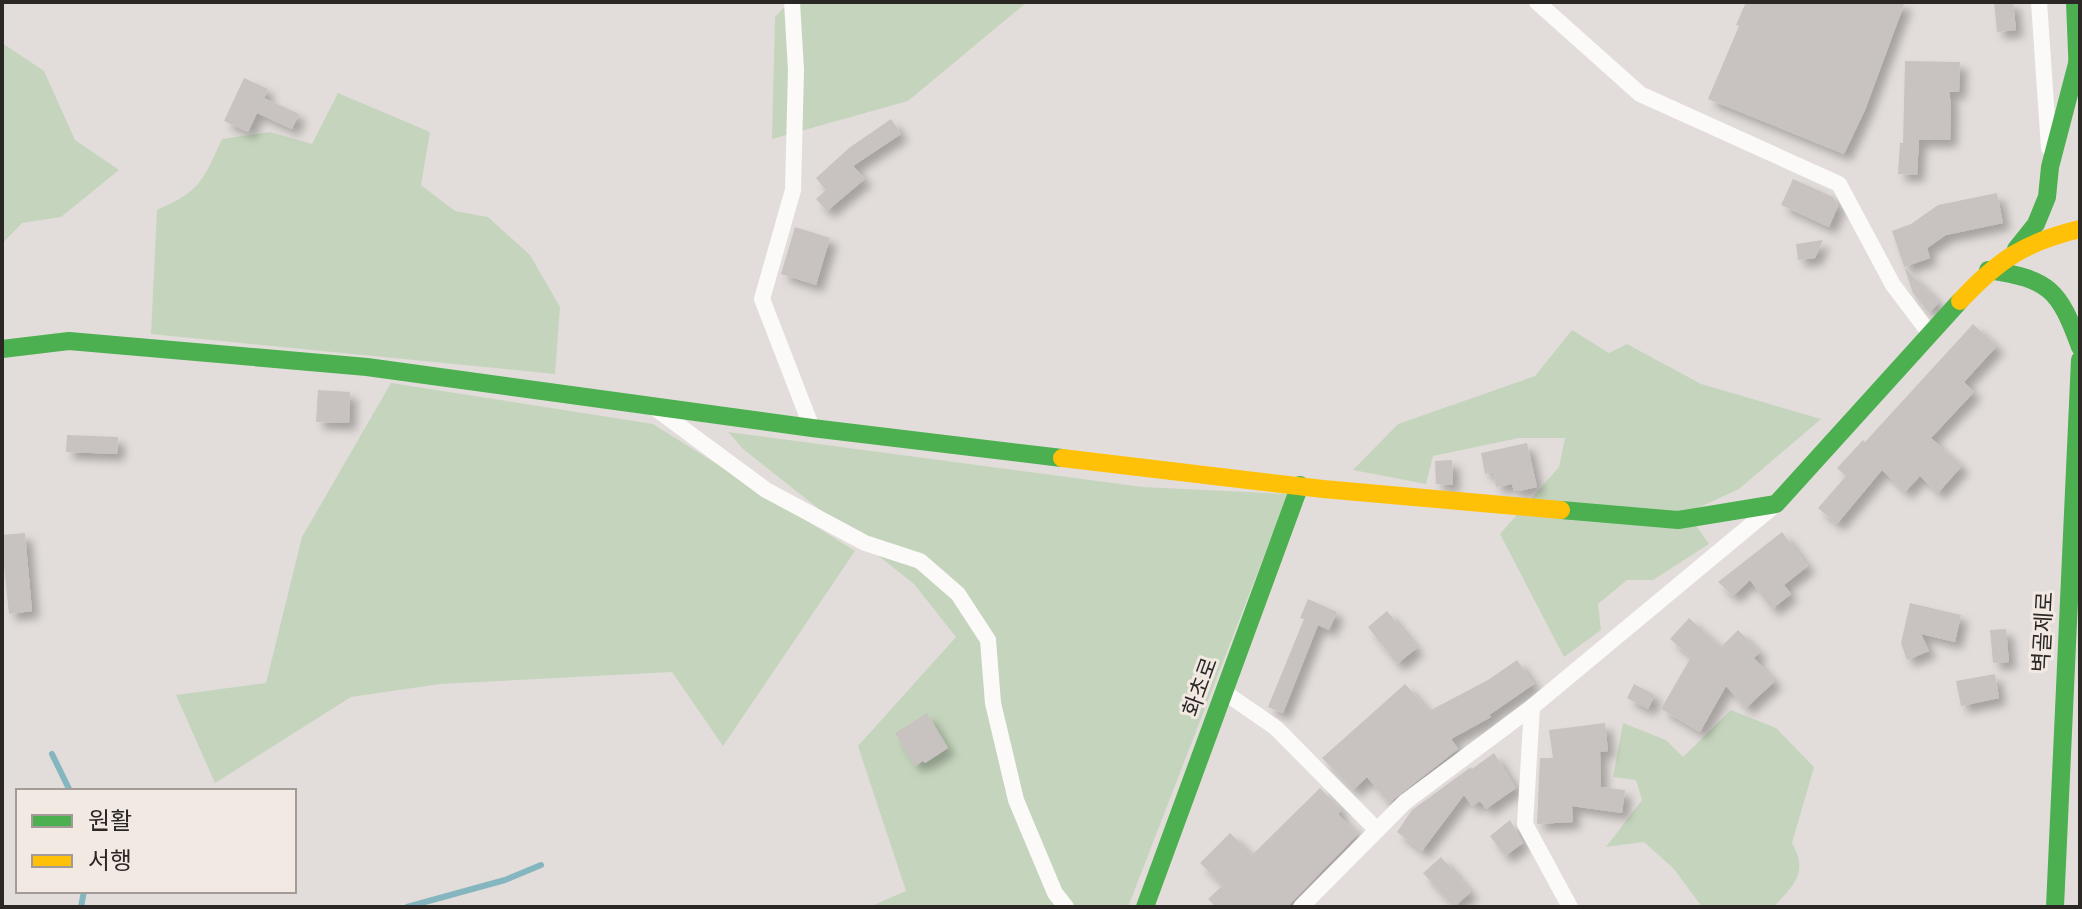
<svg xmlns="http://www.w3.org/2000/svg" width="2082" height="909" viewBox="0 0 2082 909" font-family="Bitter,'Noto Sans KR',serif">
	<style>
		.green { fill: #c5d5bd }
		.lines { fill: none; stroke-linecap: round; stroke-linejoin: round }
		.stream { stroke: #85b6bf; stroke-width: 6 }
		.building { fill: #c8c3c1; filter: url(#shadow) }
		.street { stroke: #fbfaf9; stroke-width: 16 }
		.fast { stroke: #4caf50; stroke-width: 18 }
		.slow { stroke: #ffc107; stroke-width: 18 }
		.labels { text-anchor: middle; dominant-baseline: central; stroke-width: 6; stroke-linejoin: round; paint-order: stroke }
		.street-label { font-size: 22px; fill: #2a2725; stroke: #f3e9e3 }
	</style>
	<defs>
		<filter id="shadow"><feDropShadow dx="7" dy="7" stdDeviation="4" flood-color="#0004"/></filter>
	</defs>
	<rect width="100%" height="100%" fill="#e2ddda"/>
	<!-- green -->
	<g class="green">
		<polygon points="789,2 1027,2 908,101 772,139 775,17"/>
		<polygon points="2,43 44,71 75,140 119,170 61,217 22,223 2,244"/>
		<path d="M338 93 430 132 421 185 455 211 488 217 530 255 560 307 555 374 151 334 157 210C201 191 203 180 222 139L270 132 312 144Z"/>
		<polygon points="1572,330 1609,353 1627,344 1701,384 1821,419 1739,489 1687,513 1709,544 1653,580 1627,580 1598,604 1601,630 1564,657 1500,534 1559,467 1565,438 1519,438 1433,456 1426,484 1353,470 1398,424 1535,376"/>
		<polygon points="391,383 653,424 855,551 723,746 672,672 440,684 351,697 215,783 176,695 266,683 302,537"/>
		<polygon points="728,432 1143,487 1288,494 1128,907 869,907 906,891 858,746 956,637 914,584 743,449"/>
		<path d="M1731 710 1776 728 1814 767 1792 843C1809 873 1794 884 1774 907H1702L1674 869 1644 842 1606 847 1642 800 1636 780 1613 777 1623 723 1666 740 1683 757Z"/>
	</g>
	<g class="lines">
		<!-- stream -->
		<g class="stream">
			<polyline points="52,754 70,791"/>
			<polyline points="81,907 84,891"/>
			<polyline points="407,907 505,880 541,865"/>
		</g>
	</g>
	<!-- building -->
	<g class="building">
		<polygon points="1746,2 1905,2 1865,110 1844,154 1708,99 1739,26 1736,25"/>
		<polygon points="1994,2 2013,2 2016,30 1997,32"/>
		<polygon points="1905,61 1960,62 1959,92 1949,92 1951,104 1950,140 1919,140 1917,175 1898,174 1900,143 1903,143"/>
		<polygon points="244,78 268,89 264,98 299,114 292,129 257,113 248,132 224,121"/>
		<polygon points="891,119 901,134 853,166 865,179 827,211 816,199 826,190 816,178 849,148"/>
		<polygon points="1793,179 1833,197 1838,206 1829,227 1781,205"/>
		<polygon points="1997,193 2003,223 1946,235 1927,248 1930,258 1904,267 1939,302 1929,313 1913,293 1892,231 1911,224 1938,205"/>
		<polygon points="795,227 830,238 816,285 781,274"/>
		<polygon points="1823,240 1815,258 1798,260 1796,244"/>
		<polygon points="1973,324 1997,346 1964,382 1974,392 1931,438 1962,466 1938,493 1920,476 1905,492 1882,470 1837,524 1818,508 1846,476 1837,468 1863,440 1865,442"/>
		<polygon points="318,390 350,392 349,423 316,422"/>
		<polygon points="67,435 118,437 117,454 66,452"/>
		<polygon points="1527,443 1537,487 1519,491 1514,491 1512,484 1496,487 1493,472 1485,474 1481,453"/>
		<polygon points="1452,460 1453,485 1436,484 1435,461"/>
		<polygon points="1782,532 1808,566 1784,585 1791,594 1772,609 1750,580 1733,596 1718,582"/>
		<polygon points="25,533 32,611 9,614 4,566 2,566 2,535"/>
		<polygon points="1308,599 1337,612 1329,630 1318,625 1283,713 1268,707 1304,619 1300,618"/>
		<polygon points="1910,603 1961,615 1955,642 1921,634 1929,651 1907,660 1901,643"/>
		<polygon points="1387,611 1417,648 1397,664 1368,627"/>
		<polygon points="1689,618 1721,647 1738,630 1760,652 1754,658 1775,681 1746,708 1726,686 1700,732 1661,709 1691,657 1670,639"/>
		<polygon points="2006,629 2009,662 1993,663 1990,630"/>
		<polygon points="1517,660 1534,684 1489,715 1491,717 1451,739 1458,749 1389,803 1367,777 1353,790 1322,758 1405,684 1429,711 1488,680"/>
		<polygon points="1995,674 1999,698 1961,706 1956,681"/>
		<polygon points="1634,684 1655,695 1648,709 1627,698"/>
		<polygon points="927,713 948,748 925,763 923,761 915,766 895,733"/>
		<polygon points="1605,723 1608,751 1600,752 1601,787 1625,790 1622,813 1572,806 1573,822 1537,824 1540,758 1553,758 1549,730"/>
		<polygon points="1494,753 1516,788 1486,809 1480,801 1472,806 1464,795 1422,851 1397,832 1412,810 1471,767 1472,769"/>
		<polygon points="1320,788 1341,810 1338,814 1358,834 1287,907 1216,907 1208,899 1223,885 1200,863 1230,833 1252,855"/>
		<polygon points="1510,820 1523,843 1505,856 1490,836"/>
		<polygon points="1441,857 1471,892 1454,907 1423,873"/>
	</g>
	<g class="lines">
		<!-- street -->
		<g class="street">
			<polyline points="792,2 796,70 793,190 762,299 812,428"/>
			<polyline points="1537,2 1640,94 1839,184 1893,285 1930,334"/>
			<polyline points="2039,2 2049,148"/>
			<polyline points="655,408 766,490 865,543 920,561 958,594 988,640 993,703 1016,800 1055,893 1066,907"/>
			<polyline points="1224,692 1276,728 1376,829"/>
			<polyline points="1532,707 1525,824 1570,907"/>
			<polyline points="1301,907 1405,802 1532,707 1775,505"/>
		</g>
		<!-- fast -->
		<g class="fast">
			<polyline points="2075,2 2078,76"/>
			<polyline points="2016,249 2036,224 2047,197 2050,167 2078,60"/>
			<path d="M1988 270C2049 279 2059 289 2080 347"/>
			<polyline points="2,349 69,341 367,367 812,428 1062,458"/>
			<polyline points="1561,510 1678,520 1776,504 1960,301"/>
			<polyline points="1145,907 1300,485"/>
			<polyline points="2055,907 2080,360"/>
		</g>
		<!-- slow -->
		<g class="slow">
			<path d="M1960 301C1998 260 2025 242 2080 229"/>
			<polyline points="1062,458 1323,489 1561,510"/>
		</g>
	</g>
	<g class="labels">
		<!-- street labels -->
		<g class="street-label">
			<text transform="translate(2043 632) rotate(-87)">벽골제로</text>
			<text transform="translate(1200 687) rotate(-70)">화초로</text>
		</g>
	</g>
	<!-- border -->
	<rect width="2082" height="909" fill="none" stroke="#2a2725" stroke-width="8"/>
	<!-- legend -->
	<rect x="16" y="789" width="280" height="104" fill="#f3e9e3" stroke="#a39b97" stroke-width="2"/>
	<rect x="32" y="815" width="40" height="12" fill="#4caf50" stroke="#a39b97" stroke-width="2"/>
	<text x="88" y="829" font-size="24" fill="#2a2725">원활</text>
	<rect x="32" y="855" width="40" height="12" fill="#ffc107" stroke="#a39b97" stroke-width="2"/>
	<text x="88" y="869" font-size="24" fill="#2a2725">서행</text>
</svg>
